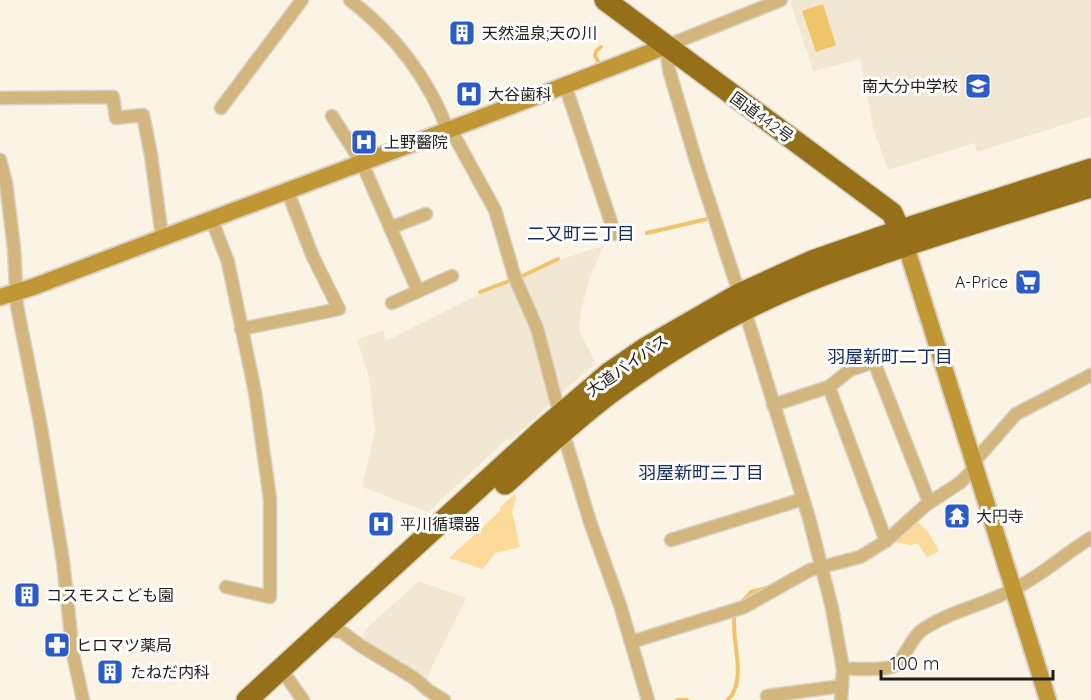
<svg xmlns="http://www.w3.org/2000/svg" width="1091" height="700" viewBox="0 0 1091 700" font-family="Quicksand,'Noto Sans JP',sans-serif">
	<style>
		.built { fill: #f2e7d2 }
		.green { fill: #fcdb9a }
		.water { fill: #f0c469 }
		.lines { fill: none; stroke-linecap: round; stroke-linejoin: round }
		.stream { stroke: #f0c469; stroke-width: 4 }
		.street-casing { stroke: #d8d2c4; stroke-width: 15 }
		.secondary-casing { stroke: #d8d2c4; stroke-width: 20 }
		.highway-casing { stroke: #d8d2c4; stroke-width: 24 }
		.street { stroke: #d3b67d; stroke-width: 12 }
		.secondary { stroke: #c19634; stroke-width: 16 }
		.highway { stroke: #957018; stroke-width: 21 }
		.labels { text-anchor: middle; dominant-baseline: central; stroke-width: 6; stroke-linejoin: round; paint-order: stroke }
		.poi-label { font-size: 16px; fill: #1f1d17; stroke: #fff; text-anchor: start }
		.street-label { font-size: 16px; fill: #1f1d17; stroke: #fff }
		.neighbourhood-label { font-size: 18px; fill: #162d63; stroke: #fff }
	</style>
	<rect width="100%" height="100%" fill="#fbf4e5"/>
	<!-- built -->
	<g class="built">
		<polygon points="793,0 1091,0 1091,116 977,152 975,143 888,170 873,128 860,59 813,71 790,1"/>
		<polygon points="604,245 589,280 581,311 579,331 596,363 558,396 518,280 560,260"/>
		<polygon points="514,282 535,329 554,400 510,441 507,439 428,512 362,487 375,431 369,377 357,340 383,330 386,341 478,295"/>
		<polygon points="419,581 466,598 429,673 428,680 363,642 365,630"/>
	</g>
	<!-- green -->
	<g class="green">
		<polygon points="515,494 516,499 512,511 520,547 495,553 483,569 449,558 500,511 500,507"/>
		<polygon points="917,521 928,532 939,551 927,557 918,544 909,545 896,542"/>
	</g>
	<!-- water -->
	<polygon class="water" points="823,4 836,45 816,52 802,11"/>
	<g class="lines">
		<!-- stream -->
		<g class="stream">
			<polyline points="599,63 595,56 596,51 601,47"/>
			<polyline points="647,233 707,219"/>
			<polyline points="518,278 558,259"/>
			<polyline points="480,292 512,280"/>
			<polyline points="739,605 751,592 770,587"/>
			<polyline points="677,700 687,700"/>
			<path d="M728 700C749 678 729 638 735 612"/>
		</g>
		<defs>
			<g id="street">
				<path d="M350 0C394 34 429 79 448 131"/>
				<polyline points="781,0 666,46 669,70 696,161 745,311 809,518 832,608 843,669 841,700"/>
				<polyline points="565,85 615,234"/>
				<polyline points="0,98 113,97 116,118 143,115 151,155 162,237"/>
				<polyline points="221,108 302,0"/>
				<polyline points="332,116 362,163 418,291"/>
				<polyline points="451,130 495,210 515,278 537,328 557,404 568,414"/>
				<polyline points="0,160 6,183 14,248 17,306 40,422 63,561 73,654 83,700"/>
				<polyline points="211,218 228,262 255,392 270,499 270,597 226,587"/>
				<polyline points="390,228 426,214"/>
				<polyline points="392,303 452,276"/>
				<polyline points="241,329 339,309 313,257 287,190"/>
				<polyline points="829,387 886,541"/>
				<polyline points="773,405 829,387 850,370 874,362 929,502"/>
				<polyline points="556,434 566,442 590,522 620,605 648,700"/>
				<polyline points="974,462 1016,414 1091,375"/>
				<polyline points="671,540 803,499"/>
				<polyline points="325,629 342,632 361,646 414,678 428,690 444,700"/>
				<polyline points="631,642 744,607 810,570 860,557 886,541 926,505 961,482 975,467"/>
				<polyline points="281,669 303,700"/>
				<path d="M843 669C856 668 883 671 894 666 904 661 910 639 922 630 950 611 984 605 1014 589 1043 575 1064 554 1091 538"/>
				<polyline points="767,696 842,686"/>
			</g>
			<g id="secondary">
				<polyline points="906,246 1048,700"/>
				<path d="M0 297 33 287C244 206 456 129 666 46"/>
			</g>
			<g id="highway">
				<polyline points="605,0 892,213 905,242"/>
				<path d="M505 484C541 452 576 418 616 389 674 347 739 309 806 282 899 245 996 217 1091 187"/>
				<polyline points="247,700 542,430 609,373 647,347 739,294 812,261 901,230 1091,169"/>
			</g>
		</defs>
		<!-- street casing -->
		<use href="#street" class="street-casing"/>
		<!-- secondary casing -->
		<use href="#secondary" class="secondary-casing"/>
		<!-- highway casing -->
		<use href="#highway" class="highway-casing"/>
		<!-- street -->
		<use href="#street" class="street"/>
		<!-- secondary -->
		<use href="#secondary" class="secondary"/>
		<!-- highway -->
		<use href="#highway" class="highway"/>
	</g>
	<!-- icons -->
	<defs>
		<symbol id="building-square" viewBox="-11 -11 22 22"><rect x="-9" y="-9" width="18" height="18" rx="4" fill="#2b5ac9" stroke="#fff"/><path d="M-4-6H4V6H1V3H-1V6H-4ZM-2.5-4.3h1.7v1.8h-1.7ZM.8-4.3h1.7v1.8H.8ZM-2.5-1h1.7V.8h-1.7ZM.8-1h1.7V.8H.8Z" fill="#fff"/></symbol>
		<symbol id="school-square" viewBox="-11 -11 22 22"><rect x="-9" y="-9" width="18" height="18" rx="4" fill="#2b5ac9" stroke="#fff"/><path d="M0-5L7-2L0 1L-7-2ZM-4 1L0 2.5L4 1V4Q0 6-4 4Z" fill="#fff"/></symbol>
		<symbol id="hospital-square" viewBox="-11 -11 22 22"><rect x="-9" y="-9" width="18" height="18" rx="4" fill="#2b5ac9" stroke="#fff"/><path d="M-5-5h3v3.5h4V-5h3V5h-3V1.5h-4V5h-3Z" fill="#fff"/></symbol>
		<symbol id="supermarket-square" viewBox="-11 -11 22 22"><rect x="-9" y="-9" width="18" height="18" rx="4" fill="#2b5ac9" stroke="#fff"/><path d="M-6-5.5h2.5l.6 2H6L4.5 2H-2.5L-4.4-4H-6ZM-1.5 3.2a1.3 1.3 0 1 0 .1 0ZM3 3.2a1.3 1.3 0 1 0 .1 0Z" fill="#fff"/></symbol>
		<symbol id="temple-square" viewBox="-11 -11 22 22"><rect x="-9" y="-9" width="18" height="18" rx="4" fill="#2b5ac9" stroke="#fff"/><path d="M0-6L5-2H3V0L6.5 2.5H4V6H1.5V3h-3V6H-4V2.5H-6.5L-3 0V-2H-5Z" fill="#fff"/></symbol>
		<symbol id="pharmacy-square" viewBox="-11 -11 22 22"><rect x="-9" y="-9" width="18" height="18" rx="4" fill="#2b5ac9" stroke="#fff"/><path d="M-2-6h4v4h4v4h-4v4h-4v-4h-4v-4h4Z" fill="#fff"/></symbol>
	</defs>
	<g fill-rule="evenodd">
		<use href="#building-square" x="447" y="18" width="30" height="30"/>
		<use href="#school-square" x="963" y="71" width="30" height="30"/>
		<use href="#hospital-square" x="454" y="79" width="30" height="30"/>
		<use href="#hospital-square" x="349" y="127" width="30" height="30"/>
		<use href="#supermarket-square" x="1013" y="267" width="30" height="30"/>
		<use href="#temple-square" x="942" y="501" width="30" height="30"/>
		<use href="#hospital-square" x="366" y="509" width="30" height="30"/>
		<use href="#building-square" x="12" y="580" width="30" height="30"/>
		<use href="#pharmacy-square" x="42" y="630" width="30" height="30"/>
		<use href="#building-square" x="95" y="657" width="30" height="30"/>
	</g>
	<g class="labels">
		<!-- poi labels -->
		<g class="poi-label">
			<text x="482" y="33">天然温泉;天の川</text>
			<text x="958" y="86" text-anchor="end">南大分中学校</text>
			<text x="488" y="94">大谷歯科</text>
			<text x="384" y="142">上野醫院</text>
			<text x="1008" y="282" text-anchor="end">A-Price</text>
			<text x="976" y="516">大円寺</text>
			<text x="400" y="524">平川循環器</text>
			<text x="46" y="595">コスモスこども園</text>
			<text x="76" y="645">ヒロマツ薬局</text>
			<text x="130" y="672">たねだ内科</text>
		</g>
		<!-- street labels -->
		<g class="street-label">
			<text transform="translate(762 117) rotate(36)">国道442号</text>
			<text transform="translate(627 365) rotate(-35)">大道バイパス</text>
		</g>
		<!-- neighbourhood labels -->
		<g class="neighbourhood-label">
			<text x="581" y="233">二又町三丁目</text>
			<text x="890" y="356">羽屋新町二丁目</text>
			<text x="701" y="472">羽屋新町三丁目</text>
		</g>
	</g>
	<!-- scale -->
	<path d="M881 670v9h172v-9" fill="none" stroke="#1f1d17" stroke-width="3"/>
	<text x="890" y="670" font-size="18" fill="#1f1d17" stroke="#ffffff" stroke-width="4.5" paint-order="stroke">100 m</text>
</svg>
